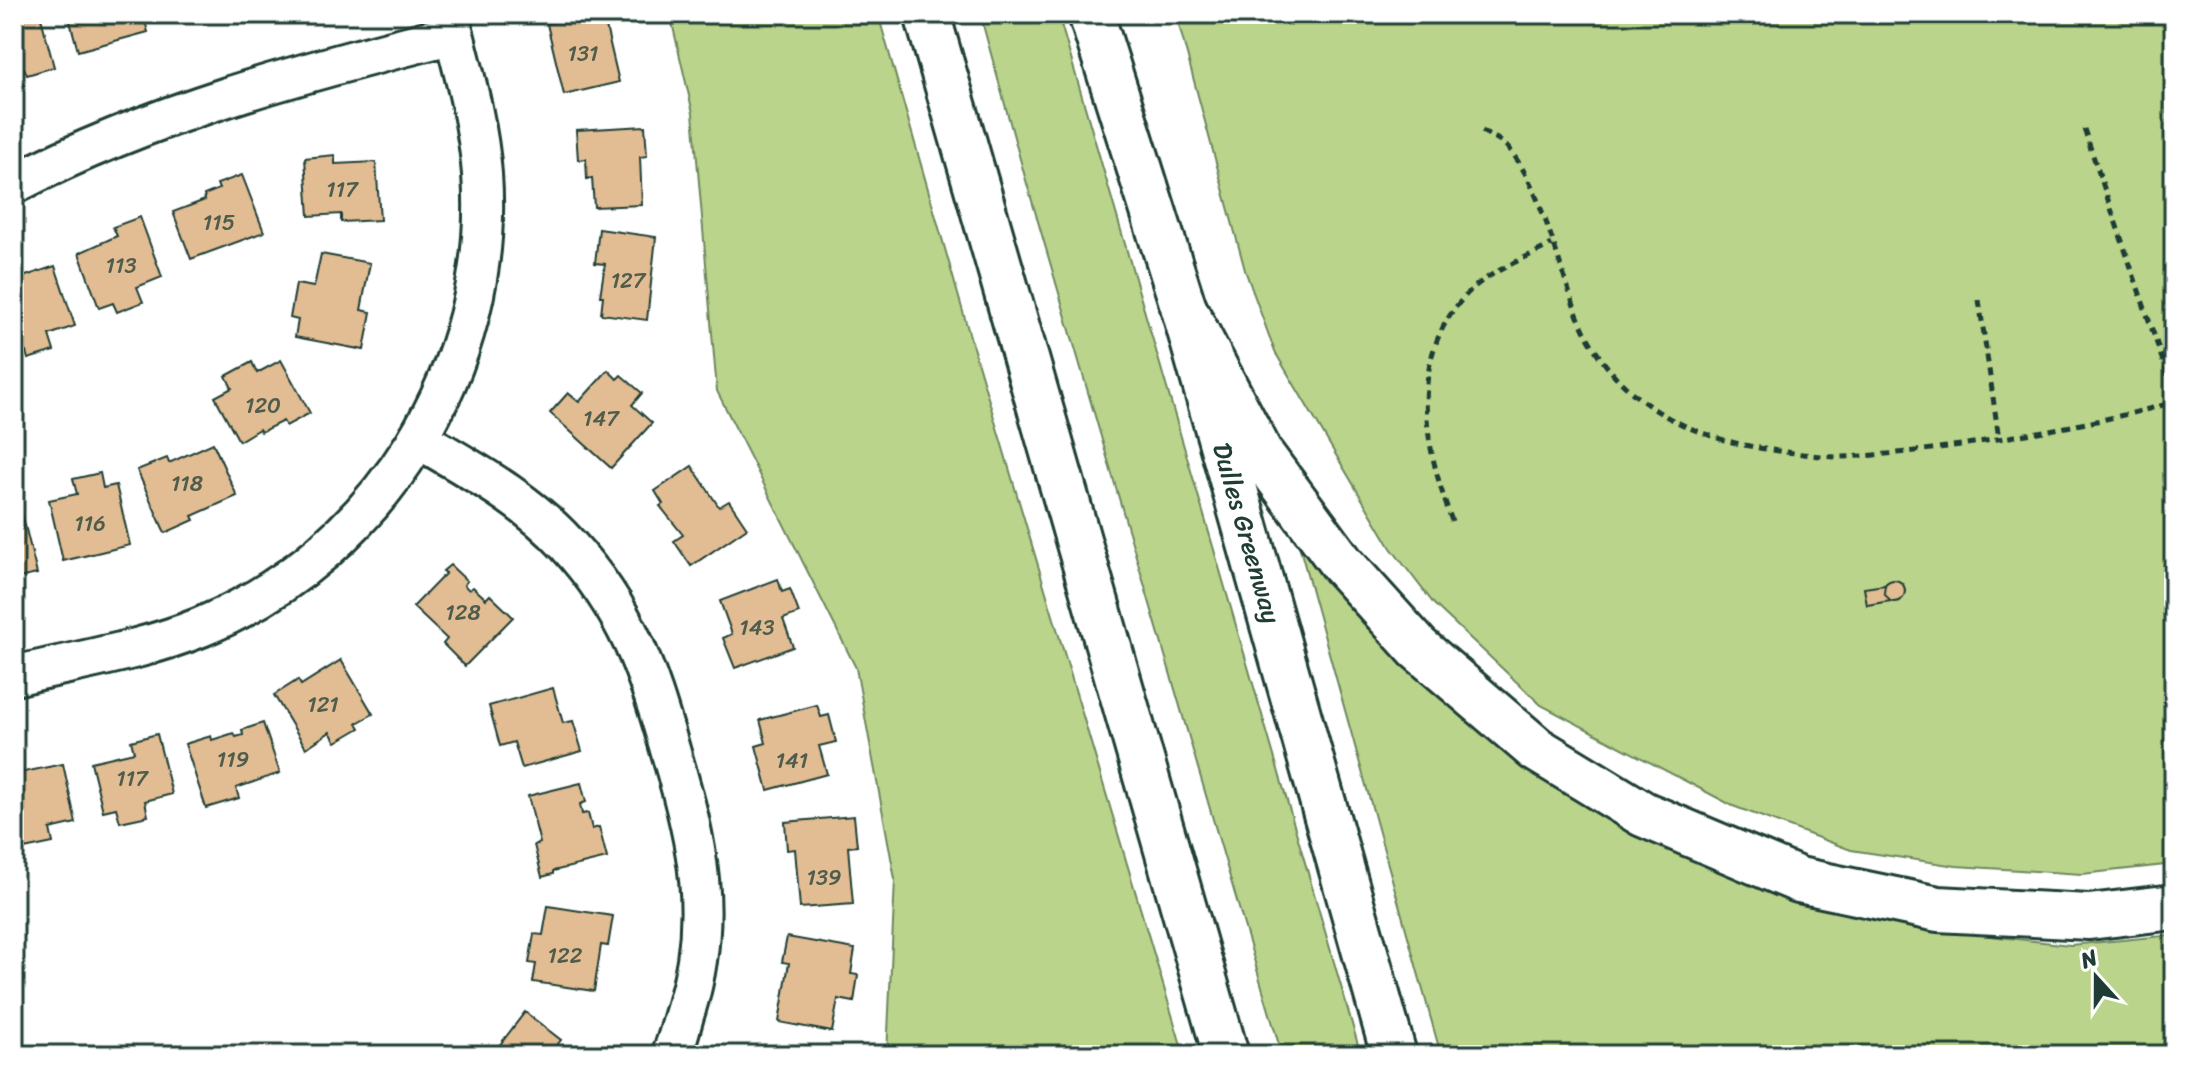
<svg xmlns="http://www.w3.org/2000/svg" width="2188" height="1069" viewBox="0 0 2188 1069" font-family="Sriracha,sans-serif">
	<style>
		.green { fill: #bbd48b; stroke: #6d8860; stroke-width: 2 }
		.building { fill: #e2bd93; stroke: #1f3d34; stroke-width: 2 }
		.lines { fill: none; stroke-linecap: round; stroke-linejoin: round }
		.minor-casing { stroke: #1f3d34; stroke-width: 44 }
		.highway-casing { stroke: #1f3d34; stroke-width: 50 }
		.path { stroke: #1f3d34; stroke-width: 5; stroke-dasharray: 8 6; stroke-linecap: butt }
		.minor { stroke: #fff; stroke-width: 38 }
		.highway { stroke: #fff; stroke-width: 44 }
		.labels { text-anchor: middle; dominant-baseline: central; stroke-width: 6; stroke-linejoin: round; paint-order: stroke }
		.number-label { font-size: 22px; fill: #505d4c }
		.street-label { font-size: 26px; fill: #1f3d34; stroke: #fff }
	</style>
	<rect width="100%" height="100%" fill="#fff"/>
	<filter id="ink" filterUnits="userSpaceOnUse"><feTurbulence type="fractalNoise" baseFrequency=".0125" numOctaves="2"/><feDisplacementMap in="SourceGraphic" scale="16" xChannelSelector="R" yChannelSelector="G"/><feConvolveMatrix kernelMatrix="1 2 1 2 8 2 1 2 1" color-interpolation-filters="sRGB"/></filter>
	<g filter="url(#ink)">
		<!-- green -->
		<g class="green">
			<polygon points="670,14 878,14 975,354 1184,1055 887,1055 895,879 856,668 717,391 693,113"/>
			<polygon points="980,14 1058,14 1361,1055 1282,1055 1025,177"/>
			<polygon points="1176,14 2174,14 2174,864 2082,874 1956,866 1851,850 1733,806 1541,705 1434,604 1391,548 1275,352 1245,270"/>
			<polygon points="1294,527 1399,661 1493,741 1573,798 1742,876 1903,926 2070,945 2174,935 2174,1055 1441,1055"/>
		</g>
		<!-- building -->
		<g class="building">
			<polygon points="14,14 40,14 54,67 27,75 24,68 14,71"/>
			<polygon points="68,14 143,14 148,32 78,51"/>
			<polygon points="591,14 603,14 619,82 564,95 547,24"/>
			<polygon points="645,126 647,156 640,157 642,205 594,207 592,178 587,179 586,159 578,160 576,130"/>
			<polygon points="335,155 335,164 376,162 380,220 341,222 341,214 309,216 305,158"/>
			<polygon points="242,175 264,232 191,259 173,212 205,200 204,195 219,189 217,184"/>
			<polygon points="140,217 162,277 137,287 143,302 117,312 113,303 99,308 79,253 117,236 113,227"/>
			<polygon points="599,229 656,237 647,320 601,314 603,296 600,296 605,264 595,263"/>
			<polygon points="321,254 370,263 361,310 371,312 364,350 295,337 298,320 290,318 296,284 314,287"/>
			<polygon points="55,266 75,326 49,335 54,351 28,359 26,352 14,356 14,280"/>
			<polygon points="281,360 310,413 286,426 283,421 261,432 259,429 239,441 215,397 232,388 226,376 252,362 257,373"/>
			<polygon points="608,370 617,379 621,375 642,393 632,405 652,423 611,468 550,413 568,393 579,402"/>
			<polygon points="213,443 237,496 192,516 194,520 165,533 137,470 167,458 169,463"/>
			<polygon points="692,466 719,507 729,501 747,528 691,566 674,541 683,535 660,506 663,504 655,491"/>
			<polygon points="100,473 103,488 116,485 130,545 63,561 49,500 77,494 73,479"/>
			<polygon points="22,513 37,574 14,579 14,515"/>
			<polygon points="450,565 467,581 464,585 469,590 473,587 486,599 490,595 513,617 465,666 443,644 447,639 413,607 446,573 443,571"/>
			<polygon points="778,579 782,592 790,589 799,613 783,619 793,647 735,668 723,638 732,634 720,601"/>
			<circle cx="1894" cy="591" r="11"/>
			<polygon points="1885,585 1884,593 1890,601 1867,605 1864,588"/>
			<polygon points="341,660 373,714 357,723 360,728 336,742 330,732 306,748 274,695 298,680 301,685"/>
			<polygon points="553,688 563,723 573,721 582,751 522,768 514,742 500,746 489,706"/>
			<polygon points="817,705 821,717 829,715 836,742 819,746 827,774 768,790 756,746 766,743 760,720"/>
			<polygon points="263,723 280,773 236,788 239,798 206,808 185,744 211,736 212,740 234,733 236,737 243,735 242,730"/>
			<polygon points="157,734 172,794 145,801 148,816 120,822 116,808 103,811 91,762 134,752 131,741"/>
			<polygon points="63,764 76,823 50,829 53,843 24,849 23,844 14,846 14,774"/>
			<polygon points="581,783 586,802 580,804 582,814 588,813 592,829 599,827 607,858 553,871 553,874 542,877 534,845 540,843 528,796"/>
			<polygon points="854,816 857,846 848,847 853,904 800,908 795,849 787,850 785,822"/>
			<polygon points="548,906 613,916 608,946 601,945 594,991 533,982 536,964 529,963 534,934 543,935"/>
			<polygon points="787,937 855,949 851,974 858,975 854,1002 838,999 832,1032 779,1022 789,963 782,962"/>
			<polygon points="525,1012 561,1040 549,1055 492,1055"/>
		</g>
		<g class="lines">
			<defs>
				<g id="minor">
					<path d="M14 184C153 112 303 72 454 34"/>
					<path d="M419 439C471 470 526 499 567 544 628 611 647 669 671 753 698 843 714 917 686 1009 681 1024 678 1041 671 1055"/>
					<path d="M14 676C76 661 142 651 201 627 380 553 496 367 482 174 478 120 462 67 449 14"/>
				</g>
				<g id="highway">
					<polyline points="927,14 1226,1055"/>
					<polyline points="1091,14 1184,309 1394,1055"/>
					<polyline points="1184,309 1260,453 1342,564 1418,648 1536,749 1643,814 1799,880 1938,909 2089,917 2174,907"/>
				</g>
			</defs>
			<!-- minor casing -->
			<use href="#minor" class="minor-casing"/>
			<!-- highway casing -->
			<use href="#highway" class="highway-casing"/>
			<!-- path -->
			<g class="path">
				<polyline points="2084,129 2174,394"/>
				<path d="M1482 131C1489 135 1497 138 1503 143 1538 175 1559 267 1577 314 1613 405 1694 441 1786 452 1804 454 1823 457 1841 457 1898 455 1958 446 2015 436 2068 427 2122 417 2174 402"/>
				<polyline points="1979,300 1999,439"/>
				<path d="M1452 521C1424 445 1405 354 1471 290 1493 270 1526 258 1552 244"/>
			</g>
			<!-- minor -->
			<use href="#minor" class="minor"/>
			<!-- highway -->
			<use href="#highway" class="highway"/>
		</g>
	</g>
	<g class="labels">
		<!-- number labels -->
		<g class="number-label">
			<text x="583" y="53">131</text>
			<text x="342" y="189">117</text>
			<text x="219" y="222">115</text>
			<text x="121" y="265">113</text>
			<text x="628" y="280">127</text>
			<text x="263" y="405">120</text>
			<text x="601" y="418">147</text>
			<text x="187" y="483">118</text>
			<text x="90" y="523">116</text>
			<text x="463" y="612">128</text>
			<text x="757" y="627">143</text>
			<text x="323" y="704">121</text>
			<text x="233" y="759">119</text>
			<text x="792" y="760">141</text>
			<text x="132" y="778">117</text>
			<text x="824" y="877">139</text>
			<text x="565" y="955">122</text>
		</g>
		<!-- street labels -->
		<g class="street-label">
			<text transform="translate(1247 533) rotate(74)">Dulles Greenway</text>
		</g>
	</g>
	<!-- margin -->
	<rect width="2188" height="1069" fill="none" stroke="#fff" stroke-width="48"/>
	<rect x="24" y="24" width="2140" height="1021" fill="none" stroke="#1f3d34" stroke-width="3" filter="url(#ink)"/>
	<!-- north arrow -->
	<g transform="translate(2096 977) rotate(339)" stroke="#ffffff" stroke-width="6" paint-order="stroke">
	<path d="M0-6L14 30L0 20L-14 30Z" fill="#1f3d34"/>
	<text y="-12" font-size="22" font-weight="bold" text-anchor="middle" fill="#1f3d34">N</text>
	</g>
</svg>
